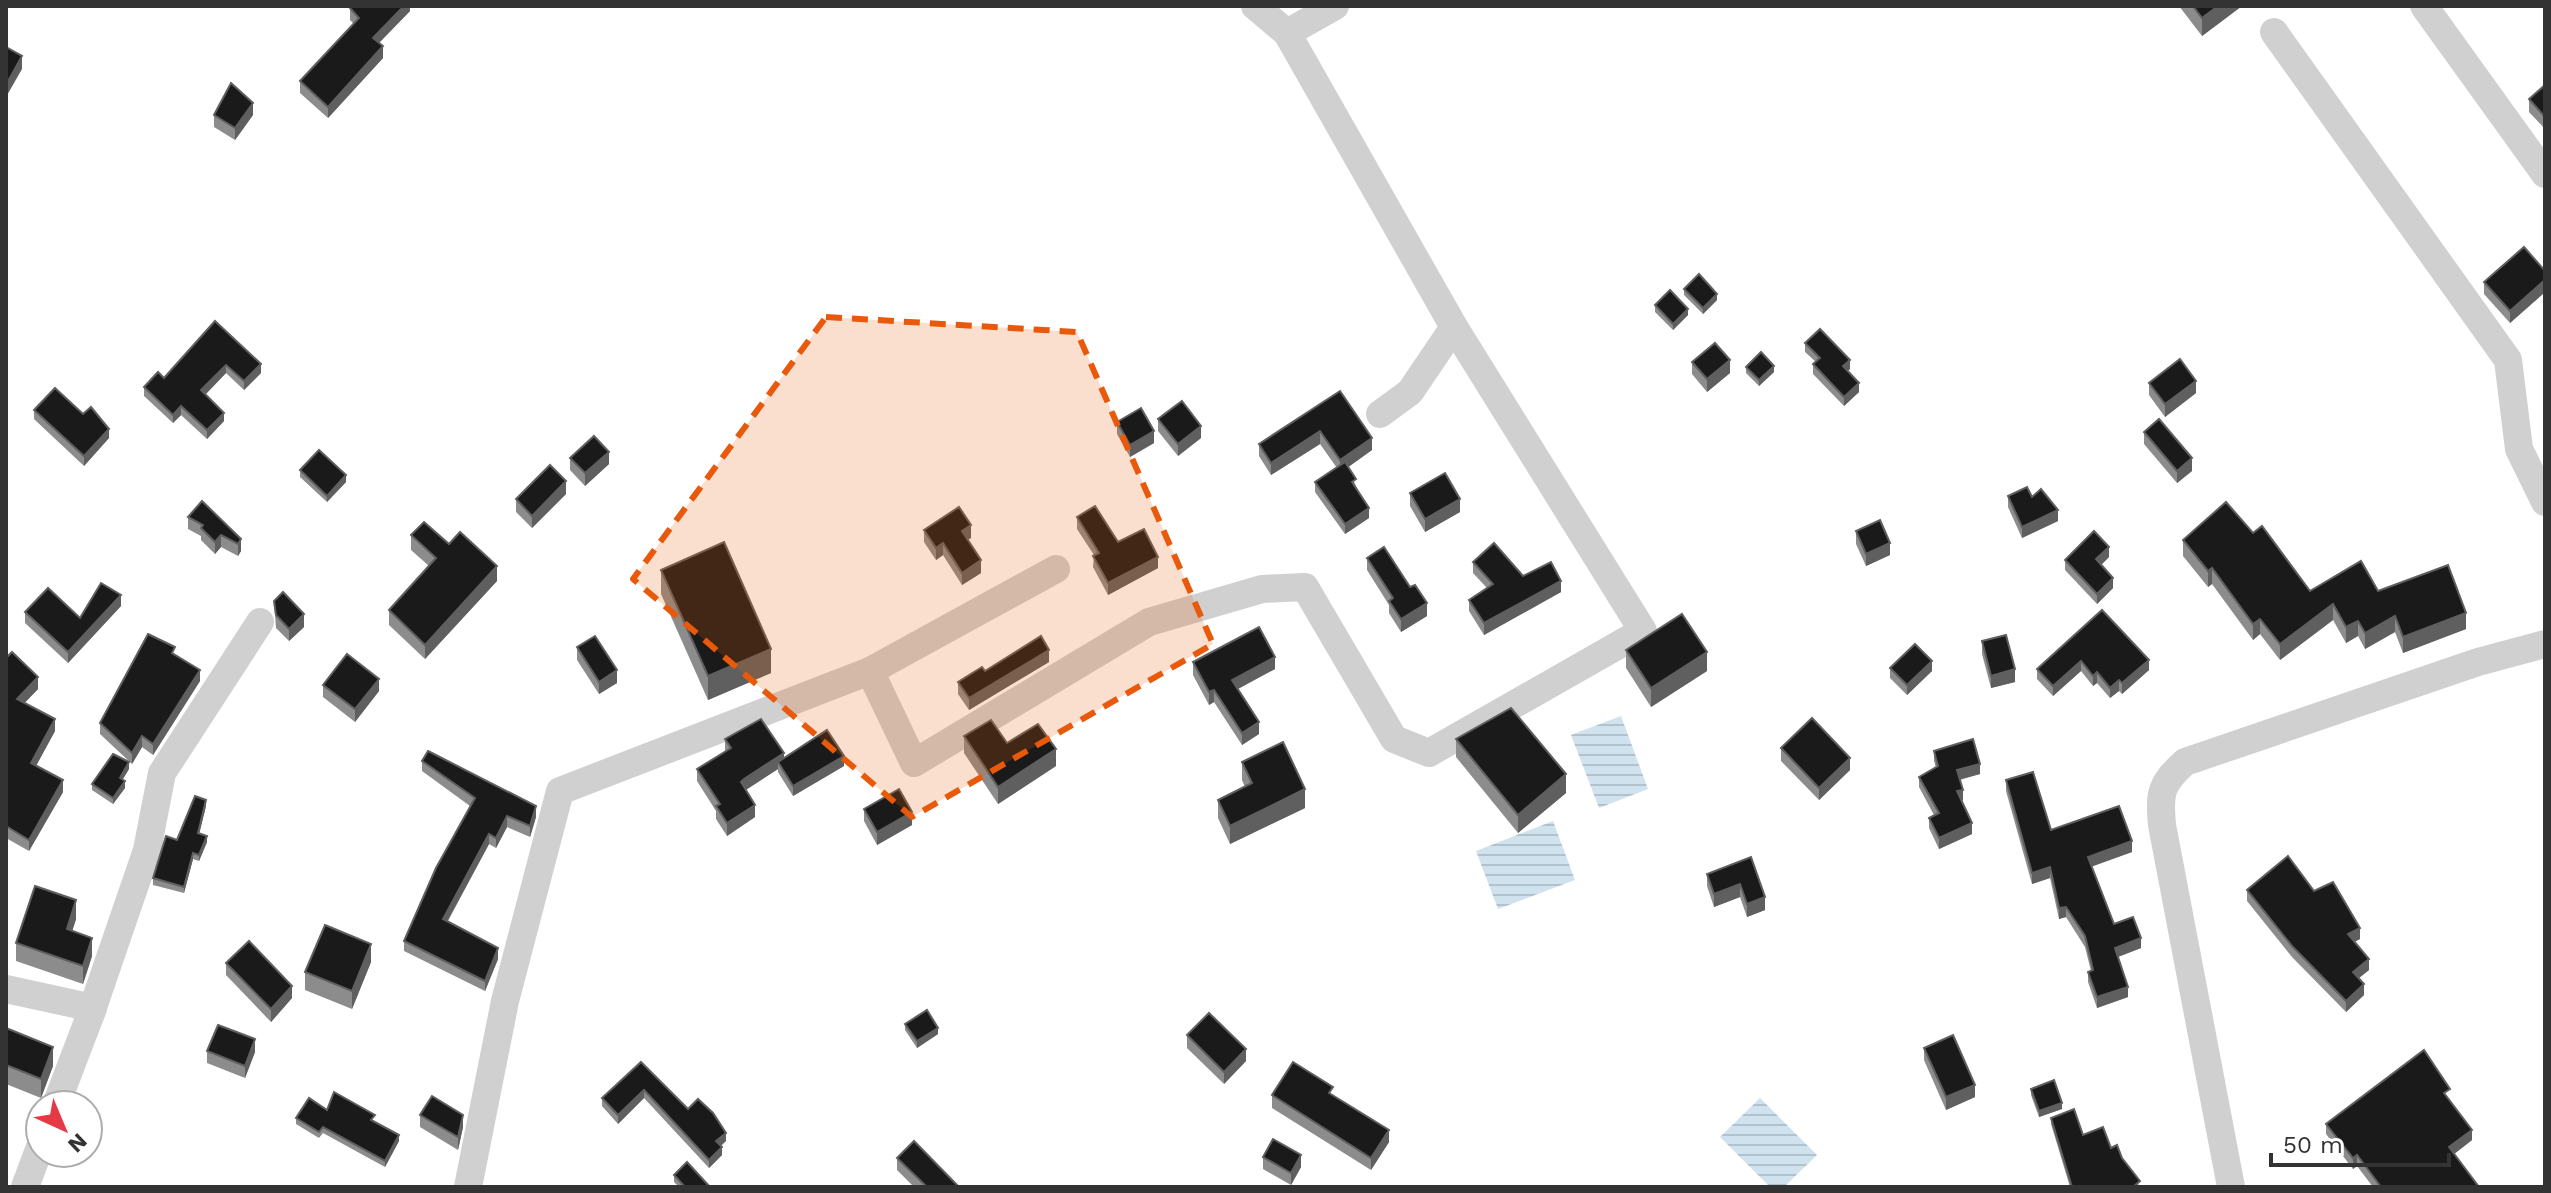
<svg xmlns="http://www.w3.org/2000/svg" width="2551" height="1193" viewBox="0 0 2551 1193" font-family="'Work Sans',sans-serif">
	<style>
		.water { fill: url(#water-rules) }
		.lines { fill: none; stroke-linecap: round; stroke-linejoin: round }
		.minor { stroke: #d0d0d0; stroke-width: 28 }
		.wall { fill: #8c8c8c }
		.shaded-wall { fill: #5f5f5f }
		.building { fill: #1a1a1a; stroke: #5f5f5f; stroke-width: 2 }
		.marked { fill: #e8590c; fill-opacity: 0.2; stroke: #e8590c; stroke-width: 6; stroke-dasharray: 16 10; stroke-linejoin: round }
	</style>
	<defs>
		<pattern id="water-rules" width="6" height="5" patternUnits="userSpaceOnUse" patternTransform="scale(2)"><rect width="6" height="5" fill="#cfe2ee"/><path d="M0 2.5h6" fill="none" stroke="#b2c2cd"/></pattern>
	</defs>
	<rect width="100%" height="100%" fill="#fff"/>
	<!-- water -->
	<g class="water">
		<polygon points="1621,716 1648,789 1599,808 1571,735"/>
		<polygon points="1553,821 1575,880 1498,909 1476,851"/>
		<polygon points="1760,1098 1817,1155 1784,1187 1770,1187 1720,1137"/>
	</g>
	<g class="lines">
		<!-- minor -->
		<g class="minor">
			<polyline points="1255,6 1287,33"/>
			<polyline points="1335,6 1287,33 1454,327 1410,392 1380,414"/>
			<polyline points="2424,6 2545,174"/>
			<polyline points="2274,32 2508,360 2519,449 2545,502"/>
			<polyline points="870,671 914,763 1149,622 1262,589 1305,587 1394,739 1429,753 1643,631 1454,327"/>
			<polyline points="6,989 93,1008 56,1105"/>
			<polyline points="91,1013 147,850 162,773 260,622"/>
			<polyline points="25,1187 40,1147"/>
			<polyline points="468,1187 505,1001 560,791 870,671 1056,569"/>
			<path d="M2231 1187 2162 825C2159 792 2161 784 2185 762L2478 662 2545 644"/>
		</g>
	</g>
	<!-- wall -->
	<g class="wall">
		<polygon points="410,6 410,11 379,43 383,58 328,118 300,93 300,81 354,24 350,20 350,8"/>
		<polygon points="2179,6 2242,6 2202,36"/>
		<polygon points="2545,85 2545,129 2529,112 2529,99"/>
		<polygon points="214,115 253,115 235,140 214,127"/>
		<polygon points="2545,271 2545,292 2510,323 2484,294 2484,282"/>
		<polygon points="1684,289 1717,300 1703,314 1684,295"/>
		<polygon points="1655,305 1688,315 1673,330 1655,312"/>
		<polygon points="215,321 261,373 244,390 226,373 205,395 224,421 207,439 181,415 173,423 144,396 144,387 164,378"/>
		<polygon points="1805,343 1850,369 1847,371 1859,392 1844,406 1813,374 1813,364 1816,362 1805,352"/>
		<polygon points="1692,362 1730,373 1707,392 1692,374"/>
		<polygon points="1746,367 1774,372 1759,386 1746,373"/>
		<polygon points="2149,383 2196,393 2165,417 2149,395"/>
		<polygon points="1340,391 1372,450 1348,467 1369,518 1345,534 1315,492 1315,482 1337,468 1320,444 1271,475 1259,456 1259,444"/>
		<polygon points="34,410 109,438 84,466 34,419"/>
		<polygon points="1158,419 1201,438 1178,456 1158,431"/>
		<polygon points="1117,422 1154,443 1130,457 1117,434"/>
		<polygon points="2144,432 2192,471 2177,483 2144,444"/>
		<polygon points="570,458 609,464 585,486 570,470"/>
		<polygon points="300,470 346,482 327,502 300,477"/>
		<polygon points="1410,493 1460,512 1425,532 1410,506"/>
		<polygon points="566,494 532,528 516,512 516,499"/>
		<polygon points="2008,496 2058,521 2022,538 2008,507"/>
		<polygon points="188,517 241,539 241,551 238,556 221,547 215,554 201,540 201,536 188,529"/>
		<polygon points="1077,517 1118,542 1158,568 1108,595 1093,567 1094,555 1077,529"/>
		<polygon points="924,530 971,538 967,540 981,573 962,585 943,555 936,560 924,542"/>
		<polygon points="1856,531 1890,555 1866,566 1856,544"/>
		<polygon points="2253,533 2310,591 2378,591 2466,629 2403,653 2395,632 2365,649 2358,636 2346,643 2333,620 2280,660 2260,634 2253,640 2212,584 2208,587 2183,556 2183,540"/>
		<polygon points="411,535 449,544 497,581 425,659 389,625 389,610 429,566 411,550"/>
		<polygon points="2109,557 2101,565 2113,588 2097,604 2065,570 2065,560"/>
		<polygon points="1367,558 1427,616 1401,632 1389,613 1389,605 1367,570"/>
		<polygon points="1473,562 1561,592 1484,635 1469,611 1469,600 1487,588 1473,573"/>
		<polygon points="661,570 771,673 708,700 661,594"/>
		<polygon points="274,601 304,627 289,641 276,628"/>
		<polygon points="121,606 68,663 25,623 25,612 80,618"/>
		<polygon points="2102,610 2149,670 2122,694 2119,691 2110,698 2097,683 2093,686 2081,671 2053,696 2037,679 2037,669"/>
		<polygon points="1982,641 2015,682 1991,688 1982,654"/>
		<polygon points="577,647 617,683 599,694 577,660"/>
		<polygon points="1626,650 1707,671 1651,707 1626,668"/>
		<polygon points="175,654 200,681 153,755 142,747 132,764 100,734 100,723"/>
		<polygon points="6,658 38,689 24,703 55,731 36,766 63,792 29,851 6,838"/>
		<polygon points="1049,662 969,710 958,694 958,682 985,671"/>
		<polygon points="1193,662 1275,669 1238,689 1259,734 1242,745 1214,702 1209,705 1193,675"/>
		<polygon points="1890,668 1932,671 1907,695 1890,678"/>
		<polygon points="323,685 379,691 355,722 323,697"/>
		<polygon points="964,736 1007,743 1056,766 998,804 964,753"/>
		<polygon points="725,739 784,759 844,766 793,796 778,772 778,769 746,790 755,817 727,836 716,819 716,811 697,781 697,769 725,751"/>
		<polygon points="1456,739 1566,793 1518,833 1456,757"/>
		<polygon points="1781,748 1850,770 1819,800 1781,761"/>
		<polygon points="1934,751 1980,774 1960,780 1963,800 1962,801 1972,834 1939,849 1929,828 1929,818 1934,815 1919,787 1919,777 1936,768 1934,761"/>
		<polygon points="422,761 536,817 530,837 507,827 496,848 489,844 448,921 498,959 485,991 404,951 404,941 470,806 422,771"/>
		<polygon points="1242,762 1305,808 1230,844 1218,818 1218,800 1245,787 1242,780"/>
		<polygon points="129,769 122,780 125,788 113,804 92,790 92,784"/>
		<polygon points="2006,780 2051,830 2132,852 2092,866 2114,924 2141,948 2118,957 2128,997 2097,1008 2088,982 2088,972 2091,971 2085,947 2066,917 2059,919 2050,878 2032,884 2006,791"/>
		<polygon points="206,806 199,833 207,842 199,861 193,859 184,893 153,885 153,878 177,840"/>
		<polygon points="864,809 912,825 877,845 864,821"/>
		<polygon points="1751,857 1765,910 1747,917 1740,897 1714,907 1707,886 1707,874"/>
		<polygon points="2247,890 2314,891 2360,939 2354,942 2369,970 2358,978 2364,995 2346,1012 2292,957 2247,901"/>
		<polygon points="76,919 72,931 92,956 83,984 16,961 16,943"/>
		<polygon points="371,962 352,1009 305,990 305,972"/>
		<polygon points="226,963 292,998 271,1022 226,975"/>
		<polygon points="905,1024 938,1034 917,1048 905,1030"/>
		<polygon points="6,1028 53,1066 41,1098 6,1084"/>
		<polygon points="1187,1035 1246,1061 1224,1084 1187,1048"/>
		<polygon points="1924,1048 1975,1097 1946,1110 1924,1060"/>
		<polygon points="207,1051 255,1052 245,1078 207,1063"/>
		<polygon points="641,1062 688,1109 726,1141 721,1146 722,1155 709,1168 644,1098 618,1124 602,1106 602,1098"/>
		<polygon points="2031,1089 2062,1109 2039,1117 2031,1095"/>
		<polygon points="1272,1095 1333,1095 1389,1142 1371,1170 1272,1108"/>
		<polygon points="2449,1100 2472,1140 2454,1154 2479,1187 2373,1187 2357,1166 2353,1169 2326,1134 2326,1124"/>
		<polygon points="327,1110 375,1121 374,1122 399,1141 385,1167 323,1133 319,1138 296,1124 296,1118"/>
		<polygon points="420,1115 463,1127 458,1150 420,1127"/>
		<polygon points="2051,1118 2111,1148 2122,1158 2140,1187 2070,1187 2051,1124"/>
		<polygon points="1263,1157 1301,1167 1291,1185 1263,1169"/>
		<polygon points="897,1158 959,1187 914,1187 897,1170"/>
		<polygon points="674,1175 710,1187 679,1187 674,1182"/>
	</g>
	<!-- shaded-wall -->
	<g class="shaded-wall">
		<polygon points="404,6 410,6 410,11 373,49 373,38"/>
		<polygon points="2218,6 2242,6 2202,36 2202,18"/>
		<polygon points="383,46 383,58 328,118 328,107"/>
		<polygon points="22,56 22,69 6,97 6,85"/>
		<polygon points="253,103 253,115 235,140 235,128"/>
		<polygon points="2545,280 2545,292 2510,323 2510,311"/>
		<polygon points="1717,294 1717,300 1703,314 1703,308"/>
		<polygon points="1688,309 1688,315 1673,330 1673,324"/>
		<polygon points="1730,360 1730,373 1707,392 1707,379"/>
		<polygon points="1850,360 1850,369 1843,375 1843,366"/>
		<polygon points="261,364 261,373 244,390 244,381"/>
		<polygon points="226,365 226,373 201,399 201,390"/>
		<polygon points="1774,366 1774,372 1759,386 1759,380"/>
		<polygon points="2196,381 2196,393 2165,417 2165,404"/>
		<polygon points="1859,383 1859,392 1844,406 1844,397"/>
		<polygon points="181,406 181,415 173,423 173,415"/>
		<polygon points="224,413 224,421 207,439 207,430"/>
		<polygon points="1201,426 1201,438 1178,456 1178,444"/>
		<polygon points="109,429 109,438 84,466 84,456"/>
		<polygon points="1154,431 1154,443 1130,457 1130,445"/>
		<polygon points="1320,431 1320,444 1271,475 1271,463"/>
		<polygon points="1372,438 1372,450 1340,473 1340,460"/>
		<polygon points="609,452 609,464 585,486 585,473"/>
		<polygon points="2192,458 2192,471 2177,483 2177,471"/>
		<polygon points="346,475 346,482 327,502 327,496"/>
		<polygon points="566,481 566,494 532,528 532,516"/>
		<polygon points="1460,499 1460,512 1425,532 1425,519"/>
		<polygon points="1369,508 1369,518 1345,534 1345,524"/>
		<polygon points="2058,510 2058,521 2022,538 2022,527"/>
		<polygon points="971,525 971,538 962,543 962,531"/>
		<polygon points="221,535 221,547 215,554 215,542"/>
		<polygon points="241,539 241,551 238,556 238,544"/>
		<polygon points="943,543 943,555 936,560 936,548"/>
		<polygon points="1890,543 1890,555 1866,566 1866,554"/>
		<polygon points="2109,547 2109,557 2096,570 2096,559"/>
		<polygon points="1158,557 1158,568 1108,595 1108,583"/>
		<polygon points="981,560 981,573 962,585 962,573"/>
		<polygon points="497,566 497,581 425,659 425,645"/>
		<polygon points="2212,568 2212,584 2208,587 2208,571"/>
		<polygon points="2113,578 2113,588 2097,604 2097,594"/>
		<polygon points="1561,581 1561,592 1484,635 1484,623"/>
		<polygon points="121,595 121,606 68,663 68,652"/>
		<polygon points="1427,603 1427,616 1401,632 1401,619"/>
		<polygon points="2333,604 2333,620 2280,660 2280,644"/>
		<polygon points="2466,613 2466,629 2403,653 2403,637"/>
		<polygon points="304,614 304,627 289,641 289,629"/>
		<polygon points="2395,616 2395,632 2365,649 2365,633"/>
		<polygon points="2260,619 2260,634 2253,640 2253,624"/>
		<polygon points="2358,621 2358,636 2346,643 2346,627"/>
		<polygon points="771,649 771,673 708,700 708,676"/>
		<polygon points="1049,650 1049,662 969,710 969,698"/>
		<polygon points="1707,652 1707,671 1651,707 1651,688"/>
		<polygon points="1275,657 1275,669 1232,692 1232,680"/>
		<polygon points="2149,660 2149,670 2122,694 2122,683"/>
		<polygon points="1932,661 1932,671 1907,695 1907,685"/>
		<polygon points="2081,661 2081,671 2053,696 2053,686"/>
		<polygon points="2015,669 2015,682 1991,688 1991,676"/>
		<polygon points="200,670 200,681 153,755 153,744"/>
		<polygon points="617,670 617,683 599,694 599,682"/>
		<polygon points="2097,672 2097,683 2093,686 2093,676"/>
		<polygon points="38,677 38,689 17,711 17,699"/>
		<polygon points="379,679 379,691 355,722 355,709"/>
		<polygon points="2119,680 2119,691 2110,698 2110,688"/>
		<polygon points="1214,690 1214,702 1209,705 1209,692"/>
		<polygon points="55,719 55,731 31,775 31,763"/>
		<polygon points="1259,722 1259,734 1242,745 1242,733"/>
		<polygon points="142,736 142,747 132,764 132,753"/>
		<polygon points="1056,749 1056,766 998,804 998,787"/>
		<polygon points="784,753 784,765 778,762 778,769 744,791 741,782 744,779"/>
		<polygon points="844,756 844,766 793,796 793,786"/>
		<polygon points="1850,758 1850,770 1819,800 1819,788"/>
		<polygon points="129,762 129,769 120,784 120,778"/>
		<polygon points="1980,764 1980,774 1957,780 1957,770"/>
		<polygon points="1566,774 1566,793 1518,833 1518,815"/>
		<polygon points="63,780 63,792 29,851 29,840"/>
		<polygon points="125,781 125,788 113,804 113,798"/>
		<polygon points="1305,789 1305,808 1230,844 1230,826"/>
		<polygon points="1963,790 1963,800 1957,802 1957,791"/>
		<polygon points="206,800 206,806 198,839 198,833"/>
		<polygon points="755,805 755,817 727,836 727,823"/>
		<polygon points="536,806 536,817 530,837 530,826"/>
		<polygon points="912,812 912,825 877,845 877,832"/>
		<polygon points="507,816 507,827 496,848 496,838"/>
		<polygon points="1972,823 1972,834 1939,849 1939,838"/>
		<polygon points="489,834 489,844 443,929 443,919"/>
		<polygon points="207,836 207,842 199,861 199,855"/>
		<polygon points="2132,841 2132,852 2088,868 2088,857"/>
		<polygon points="193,853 193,859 184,893 184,887"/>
		<polygon points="2050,867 2050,878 2032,884 2032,873"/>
		<polygon points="1740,884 1740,897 1714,907 1714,894"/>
		<polygon points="1765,897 1765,910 1747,917 1747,904"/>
		<polygon points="76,900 76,919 67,948 67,929"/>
		<polygon points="2066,907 2066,917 2059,919 2059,908"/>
		<polygon points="2360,928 2360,939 2348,945 2348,934"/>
		<polygon points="92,938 92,956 83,984 83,966"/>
		<polygon points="2141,938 2141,948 2115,958 2115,948"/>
		<polygon points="371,944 371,962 352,1009 352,991"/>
		<polygon points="498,948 498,959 485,991 485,981"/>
		<polygon points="2369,959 2369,970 2353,983 2353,972"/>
		<polygon points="2364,984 2364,995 2346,1012 2346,1001"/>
		<polygon points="292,986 292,998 271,1022 271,1009"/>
		<polygon points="2128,987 2128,997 2097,1008 2097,997"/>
		<polygon points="938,1028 938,1034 917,1048 917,1041"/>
		<polygon points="255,1039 255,1052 245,1078 245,1066"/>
		<polygon points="53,1047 53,1066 41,1098 41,1079"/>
		<polygon points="1246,1049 1246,1061 1224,1084 1224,1072"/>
		<polygon points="1975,1085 1975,1097 1946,1110 1946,1097"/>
		<polygon points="644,1090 644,1098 618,1124 618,1115"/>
		<polygon points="2062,1103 2062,1109 2039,1117 2039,1111"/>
		<polygon points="463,1115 463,1127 458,1150 458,1137"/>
		<polygon points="1389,1130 1389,1142 1371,1170 1371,1158"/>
		<polygon points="2472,1130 2472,1140 2449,1158 2449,1147"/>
		<polygon points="726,1133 726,1141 716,1149 716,1141"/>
		<polygon points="399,1135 399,1141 385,1167 385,1161"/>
		<polygon points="722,1147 722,1155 709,1168 709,1160"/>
		<polygon points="1301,1155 1301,1167 1291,1185 1291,1173"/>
		<polygon points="2357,1155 2357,1166 2353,1169 2353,1158"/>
	</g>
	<!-- building -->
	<g class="building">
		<polygon points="352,6 404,6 373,38 383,46 328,107 300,81 359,18 350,8"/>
		<polygon points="2193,6 2218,6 2202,18"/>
		<polygon points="6,47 22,56 6,85"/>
		<polygon points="231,83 253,103 235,128 214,115"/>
		<polygon points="2545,85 2545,117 2529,99"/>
		<polygon points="2524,247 2545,271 2545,280 2510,311 2484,282"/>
		<polygon points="1699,274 1717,294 1703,308 1684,289"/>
		<polygon points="1670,290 1688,309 1673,324 1655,305"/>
		<polygon points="215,321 261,364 244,381 226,365 201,390 224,413 207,430 181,406 173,415 144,387 158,372 164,378"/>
		<polygon points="1820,329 1850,360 1843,366 1859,383 1844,397 1813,364 1820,358 1805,343"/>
		<polygon points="1715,343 1730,360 1707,379 1692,362"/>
		<polygon points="1761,352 1774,366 1759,380 1746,367"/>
		<polygon points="2180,359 2196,381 2165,404 2149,383"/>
		<polygon points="55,388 83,414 91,407 109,429 84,456 34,410"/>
		<polygon points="1340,391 1372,438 1340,460 1320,431 1271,463 1259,444"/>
		<polygon points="1182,401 1201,426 1178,444 1158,419"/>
		<polygon points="1141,408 1154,431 1130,445 1117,422"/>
		<polygon points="2159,419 2192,458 2177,471 2144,432"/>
		<polygon points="594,436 609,452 585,473 570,458"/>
		<polygon points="319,450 346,475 327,496 300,470"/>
		<polygon points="1345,462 1356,479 1352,482 1369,508 1345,524 1315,482"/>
		<polygon points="550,465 566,481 532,516 516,499"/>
		<polygon points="1445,473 1460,499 1425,519 1410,493"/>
		<polygon points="2027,487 2032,497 2041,489 2058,510 2022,527 2008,496"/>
		<polygon points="202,501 241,539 238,544 221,535 215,542 201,528 203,525 188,517"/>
		<polygon points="2226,502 2253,533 2262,526 2310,591 2361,561 2378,591 2448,565 2466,613 2403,637 2395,616 2365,633 2358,621 2346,627 2333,604 2280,644 2260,619 2253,624 2212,568 2208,571 2183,540"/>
		<polygon points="1095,506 1118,542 1144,529 1158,557 1108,583 1093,556 1099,553 1077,517"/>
		<polygon points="959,507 971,525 962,531 981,560 962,573 943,543 936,548 924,530"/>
		<polygon points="1880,520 1890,543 1866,554 1856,531"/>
		<polygon points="424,522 449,544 460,532 497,566 425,645 389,610 436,558 411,535"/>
		<polygon points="2094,531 2109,547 2096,559 2113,578 2097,594 2065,560"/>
		<polygon points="724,542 771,649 708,676 661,570"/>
		<polygon points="1494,543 1523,576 1551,562 1561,581 1484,623 1469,600 1493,584 1473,562"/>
		<polygon points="1384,547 1410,587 1415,585 1427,603 1401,619 1389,601 1393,598 1367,558"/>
		<polygon points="101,583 121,595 68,652 25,612 48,588 80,618"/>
		<polygon points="283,592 304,614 289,629 276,615 274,601"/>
		<polygon points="2102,610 2149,660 2122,683 2119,680 2110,688 2097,672 2093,676 2081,661 2053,686 2037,669"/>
		<polygon points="1682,614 1707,652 1651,688 1626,650"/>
		<polygon points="1259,627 1275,657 1232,680 1259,722 1242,733 1214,690 1209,692 1193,662"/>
		<polygon points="148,634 175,647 172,653 200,670 153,744 142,736 132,753 100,723"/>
		<polygon points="2006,635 2015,669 1991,676 1982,641"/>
		<polygon points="595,636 617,670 599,682 577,647"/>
		<polygon points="1041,636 1049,650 969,698 958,682 982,667 985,671"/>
		<polygon points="1915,644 1932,661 1907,685 1890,668"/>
		<polygon points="12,652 38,677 17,699 55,719 31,763 63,780 29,840 6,826 6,658"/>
		<polygon points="347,654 379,679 355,709 323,685"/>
		<polygon points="1511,708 1566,774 1518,815 1456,739"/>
		<polygon points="1812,718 1850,758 1819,788 1781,748"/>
		<polygon points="761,719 784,753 744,779 741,782 755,805 727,823 716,806 720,804 697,769 731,748 725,739"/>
		<polygon points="991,720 1007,743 1038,724 1056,749 998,787 964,736"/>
		<polygon points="827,730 844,756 793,786 778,762"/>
		<polygon points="1973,739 1980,764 1957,770 1963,790 1957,791 1972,823 1939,838 1929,818 1939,813 1919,777 1938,766 1934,751"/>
		<polygon points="1283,742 1305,789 1230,826 1218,800 1252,783 1242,762"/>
		<polygon points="428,751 536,806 530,826 507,816 496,838 489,834 443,919 498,948 485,981 404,941 436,868 475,798 422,761"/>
		<polygon points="113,754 129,762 120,778 125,781 113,798 92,784"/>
		<polygon points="2033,772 2051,830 2119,806 2132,841 2088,857 2114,924 2133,917 2141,938 2115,948 2128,987 2097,997 2088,972 2093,970 2085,936 2066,907 2059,908 2050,867 2032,873 2006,780"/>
		<polygon points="899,789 912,812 877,832 864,809"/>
		<polygon points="195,796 206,800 198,833 207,836 199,855 193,853 184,887 153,878 166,836 177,840"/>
		<polygon points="2288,856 2314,891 2333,882 2360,928 2348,934 2369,959 2353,972 2364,984 2346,1001 2292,946 2247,890"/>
		<polygon points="1751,857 1765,897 1747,904 1740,884 1714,894 1707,874"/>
		<polygon points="35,886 76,900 67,929 92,938 83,966 16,943"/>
		<polygon points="325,925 371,944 352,991 305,972"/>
		<polygon points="249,941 292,986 271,1009 226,963"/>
		<polygon points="927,1010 938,1028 917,1041 905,1024"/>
		<polygon points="1209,1013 1246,1049 1224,1072 1187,1035"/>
		<polygon points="218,1025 255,1039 245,1066 207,1051"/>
		<polygon points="6,1028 53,1047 41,1079 6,1065"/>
		<polygon points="1953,1035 1975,1085 1946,1097 1924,1048"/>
		<polygon points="2424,1050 2450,1089 2444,1093 2472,1130 2449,1147 2479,1187 2381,1187 2357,1155 2353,1158 2326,1124"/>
		<polygon points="641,1062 688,1109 698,1099 713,1113 726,1133 716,1141 722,1147 709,1160 644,1090 618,1115 602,1098"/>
		<polygon points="1293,1062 1333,1087 1329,1093 1389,1130 1371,1158 1272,1095"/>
		<polygon points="2054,1080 2062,1103 2039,1111 2031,1089"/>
		<polygon points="334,1092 375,1115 371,1120 399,1135 385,1161 323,1127 319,1132 296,1118 309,1098 327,1110"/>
		<polygon points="432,1096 463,1115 458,1137 420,1115"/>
		<polygon points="2074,1109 2083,1135 2103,1127 2111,1148 2117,1145 2122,1158 2140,1181 2133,1187 2072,1187 2051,1118"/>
		<polygon points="1273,1139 1301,1155 1291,1173 1263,1157"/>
		<polygon points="914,1141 959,1187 927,1187 897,1158"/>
		<polygon points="687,1162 710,1187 685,1187 674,1175"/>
	</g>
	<!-- marked area -->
	<path class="marked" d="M826 317 1077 332 1213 644 912 817 633 579Z"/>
	<!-- border -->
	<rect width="2551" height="1193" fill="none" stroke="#333333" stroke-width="16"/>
	<!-- north arrow -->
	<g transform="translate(64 1129) rotate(136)"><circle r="38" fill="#ffffff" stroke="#adadad" stroke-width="2"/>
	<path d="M0-6L14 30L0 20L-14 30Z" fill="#e63946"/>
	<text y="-12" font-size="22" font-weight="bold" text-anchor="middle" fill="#333333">N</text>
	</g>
	<!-- scale -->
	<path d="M2271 1153v12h178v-12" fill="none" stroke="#333333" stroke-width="4"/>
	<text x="2283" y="1153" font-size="24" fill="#333333" stroke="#ffffff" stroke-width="6" paint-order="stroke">50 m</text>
</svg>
